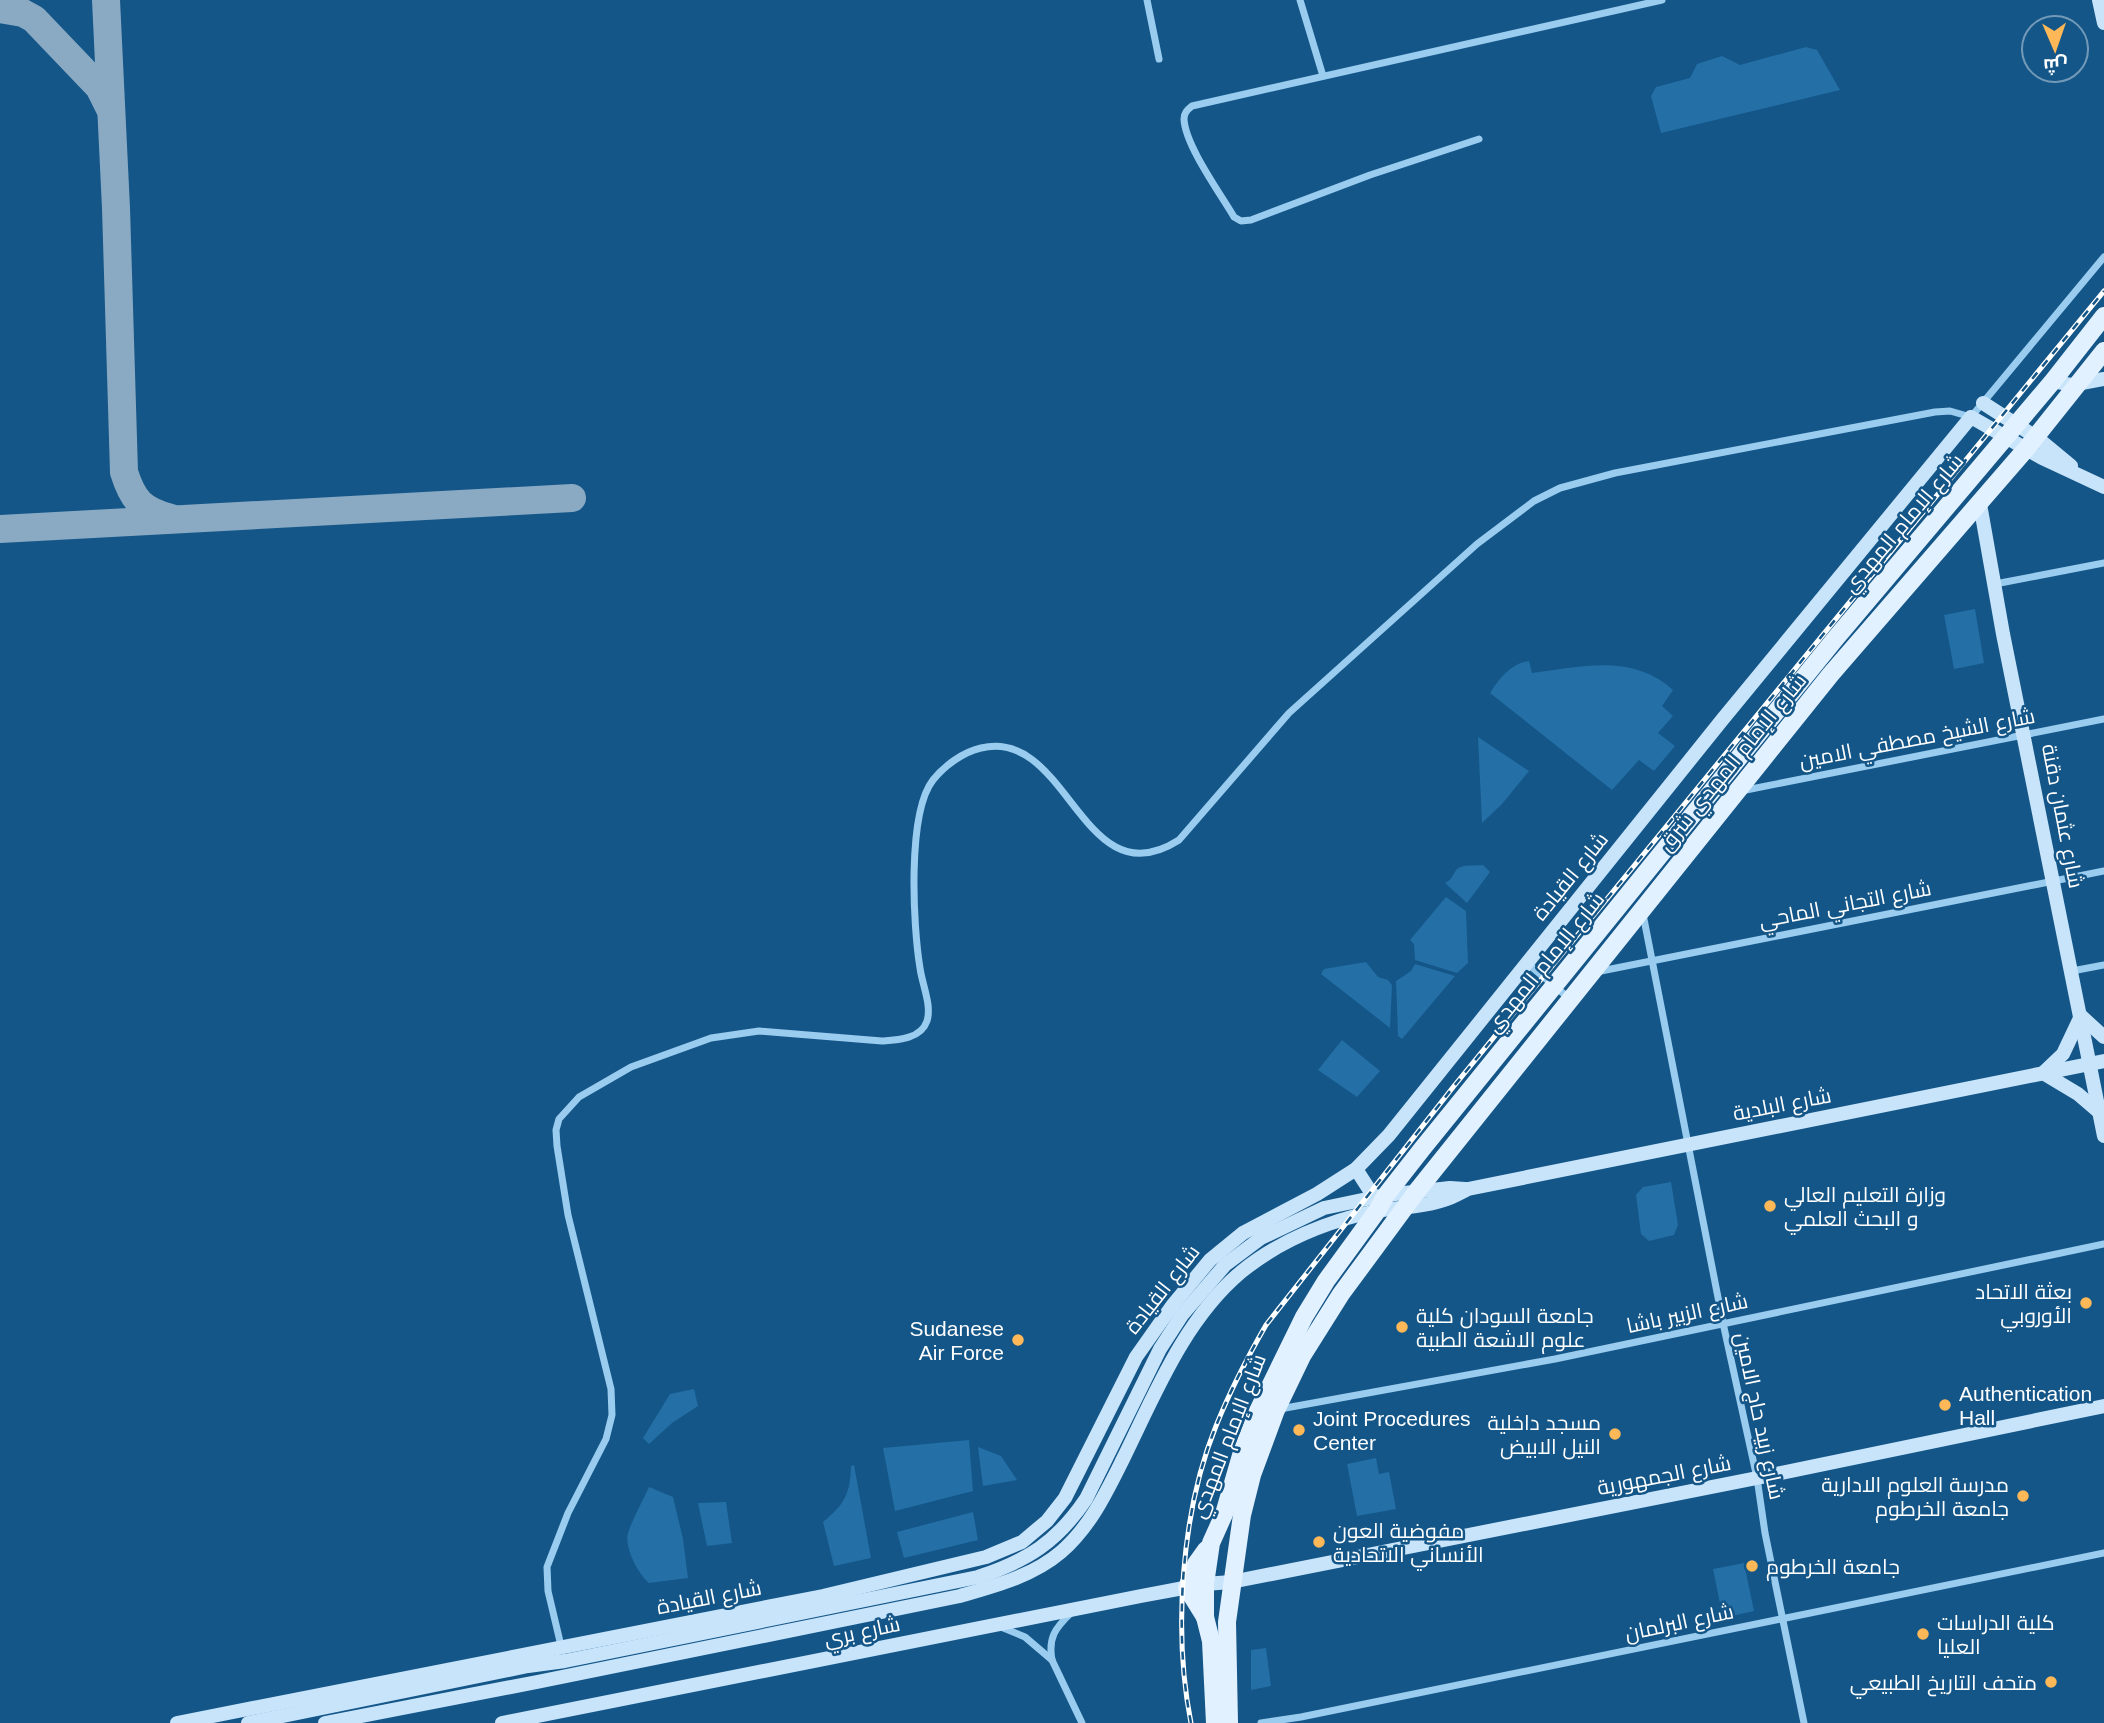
<svg xmlns="http://www.w3.org/2000/svg" width="2104" height="1723" viewBox="0 0 2104 1723" font-family="Arial,Cairo,sans-serif">
	<style>
		.green { fill: #236fa6 }
		.lines { fill: none; stroke-linecap: round; stroke-linejoin: round }
		.taxiway { stroke: #8aaac4; stroke-width: 28 }
		.street { stroke: #99ccef; stroke-width: 7 }
		.secondary { stroke: #c7e4fb; stroke-width: 14 }
		.primary { stroke: #e2f1ff; stroke-width: 18 }
		.rail-casing { stroke: #fff; stroke-width: 5 }
		.rail { stroke: #145688; stroke-width: 2.5; stroke-dasharray: 8; stroke-linecap: butt }
		.poi-dot { fill: #ffb858; stroke: #145688; stroke-width: 2.5 }
		.labels { text-anchor: middle; dominant-baseline: central; stroke-width: 5; stroke-linejoin: round; paint-order: stroke }
		.street-label { font-size: 21px; fill: #fff; stroke: #145688 }
		.poi-label { font-size: 21px; fill: #fff; stroke: #145688; text-anchor: start }
	</style>
	<rect width="100%" height="100%" fill="#145688"/>
	<!-- green -->
	<g class="green">
		<polygon points="1806,47 1817,50 1840,90 1661,133 1651,96 1656,87 1690,78 1697,64 1722,56 1740,65"/>
		<polygon points="1975,609 1984,663 1954,669 1944,615"/>
		<path d="M1529 661 1532 673C1581 667 1632 653 1673 690L1662 706 1673 716 1658 733 1675 746 1654 771 1639 760 1612 790 1490 693C1499 679 1511 663 1529 661Z"/>
		<polygon points="1478,737 1529,771 1502,804 1482,823"/>
		<path d="M1483 865 1490 872 1467 903 1445 883C1453 879 1452 875 1457 869 1462 864 1476 866 1483 865Z"/>
		<polygon points="1446,897 1466,911 1468,963 1457,973 1415,960 1414,944 1410,940"/>
		<polygon points="1366,962 1378,977 1388,980 1392,985 1390,1028 1321,974 1324,969"/>
		<polygon points="1415,964 1455,976 1402,1039 1398,1036 1396,981 1411,971"/>
		<polygon points="1342,1040 1380,1071 1357,1097 1318,1070"/>
		<polygon points="1671,1182 1678,1225 1674,1235 1649,1241 1641,1234 1636,1195 1643,1187"/>
		<polygon points="694,1389 698,1406 672,1423 649,1444 643,1438 670,1394"/>
		<polygon points="969,1440 973,1491 895,1511 883,1448"/>
		<polygon points="978,1447 1001,1456 1017,1480 983,1486"/>
		<polygon points="1376,1458 1379,1474 1389,1472 1396,1509 1357,1516 1347,1464"/>
		<path d="M854 1465 871 1558 834 1566 823 1522C845 1504 850 1494 851 1466Z"/>
		<path d="M649 1487 673 1497 683 1539 688 1578 649 1583C638 1574 624 1547 628 1533 633 1518 642 1502 649 1487Z"/>
		<polygon points="726,1502 732,1543 707,1546 698,1503"/>
		<polygon points="973,1512 978,1540 904,1558 897,1532"/>
		<polygon points="1744,1563 1754,1611 1723,1618 1713,1569"/>
		<polygon points="1266,1648 1271,1686 1251,1690 1251,1650"/>
	</g>
	<g class="lines">
		<!-- taxiway -->
		<g class="taxiway">
			<path d="M106 0 116 208 124 472C133 501 142 510 171 518"/>
			<polyline points="0,9 23,13 34,19 99,87 109,107"/>
			<polyline points="0,529 572,498"/>
		</g>
		<!-- street -->
		<g class="street">
			<polyline points="1147,0 1159,59"/>
			<polyline points="1300,0 1323,76"/>
			<path d="M1479 139 1370 175 1251 220 1241 221 1234 217C1220 193 1185 145 1184 119 1184 113 1187 110 1192 106L1662 0"/>
			<polyline points="1995,584 2104,563"/>
			<polyline points="1741,791 2104,719"/>
			<polyline points="1643,914 1723,1323 1757,1478 1765,1533 1804,1723"/>
			<polyline points="1528,964 1570,999"/>
			<polyline points="2072,971 2104,965"/>
			<polyline points="1596,972 2104,871"/>
			<polyline points="1280,1409 1555,1359 2104,1244"/>
			<path d="M1071 1613C1055 1628 1048 1638 1052 1660L1082 1723"/>
			<polyline points="1001,1627 1025,1637 1052,1660"/>
			<path d="M562 1650 548 1591 547 1567 568 1513 606 1439 612 1415 611 1389 568 1215 557 1146 556 1130 559 1119 579 1097 631 1067 711 1038 759 1031 882 1041C898 1040 921 1039 927 1021 932 1005 922 984 920 968 913 926 907 813 933 780 944 766 963 752 981 748 1069 727 1082 902 1179 840L1289 713 1477 544 1534 501 1560 488 1615 473 1935 412 1950 411 1971 417 2104 257"/>
			<polyline points="1261,1723 1301,1717 2104,1553"/>
		</g>
		<!-- secondary -->
		<g class="secondary">
			<polyline points="2099,0 2104,23"/>
			<polyline points="2053,381 2071,385 2104,379"/>
			<polyline points="1983,403 2036,437 2071,466"/>
			<polyline points="1980,504 2003,634 2104,1136"/>
			<polyline points="2099,1112 2078,1094 2043,1073 2063,1054 2081,1016 2104,1037"/>
			<polyline points="1356,1169 1374,1197"/>
			<polyline points="177,1723 823,1596 986,1557 1022,1542 1047,1521 1065,1498 1136,1357 1172,1306 1210,1260 1243,1233 1317,1194 1356,1169 1389,1135 1722,720 1971,417 2042,458 2104,487"/>
			<path d="M248 1723 528 1666 565 1661 978 1577C1027 1561 1057 1542 1086 1499L1160 1349 1182 1315 1225 1265 1261 1238 1324 1208 1386 1195 1450 1188 1465 1189"/>
			<path d="M325 1723 537 1682 960 1596C995 1586 1033 1576 1061 1552 1090 1527 1106 1493 1123 1459 1155 1394 1184 1320 1241 1272 1279 1241 1328 1221 1376 1211 1398 1207 1422 1208 1444 1200 1452 1198 1460 1193 1468 1189L2104 1061"/>
			<polyline points="502,1723 1141,1596 1205,1584 1231,1582 1757,1478 2104,1406"/>
		</g>
		<!-- primary -->
		<g class="primary">
			<polyline points="1205,1617 1187,1588 1196,1564 1206,1550"/>
			<polyline points="1215,1723 1211,1641 1205,1617 1205,1584 1211,1543 1224,1514 1242,1452 1258,1411 1304,1317 1326,1281 1377,1211 1386,1195 1422,1149 1835,639 2053,381 2104,316"/>
			<polyline points="1229,1723 1227,1622 1242,1515 1252,1475 1276,1410 1302,1356 1341,1294 1417,1191 1831,674 2026,449 2104,351"/>
		</g>
		<defs>
			<path id="rail" d="M1191 1723C1173 1632 1181 1512 1216 1426 1230 1391 1247 1358 1266 1325L1454 1086 2104 291"/>
		</defs>
		<!-- rail casing -->
		<use href="#rail" class="rail-casing"/>
		<!-- rail -->
		<use href="#rail" class="rail"/>
	</g>
	<!-- markers -->
	<g class="poi-dot">
		<circle cx="1770" cy="1206" r="7"/>
		<circle cx="2086" cy="1303" r="7"/>
		<circle cx="1402" cy="1327" r="7"/>
		<circle cx="1018" cy="1340" r="7"/>
		<circle cx="1945" cy="1405" r="7"/>
		<circle cx="1299" cy="1430" r="7"/>
		<circle cx="1615" cy="1434" r="7"/>
		<circle cx="2023" cy="1496" r="7"/>
		<circle cx="1319" cy="1542" r="7"/>
		<circle cx="1752" cy="1566" r="7"/>
		<circle cx="1923" cy="1634" r="7"/>
		<circle cx="2051" cy="1682" r="7"/>
	</g>
	<g class="labels">
		<!-- street labels -->
		<g class="street-label">
			<text transform="translate(1903 523) rotate(-50)">شارع الإمام المهدي</text>
			<text transform="translate(1917 738) rotate(-11)">شارع الشيخ مصطفي الامين</text>
			<text transform="translate(1732 762) rotate(-51)">شارع الإمام المهدي شرق</text>
			<text transform="translate(2063 816) rotate(79)">شارع عثمان دقنة</text>
			<text transform="translate(1570 876) rotate(-51)">شارع القيادة</text>
			<text transform="translate(1845 904) rotate(-11)">شارع التجاني الماحي</text>
			<text transform="translate(1545 962) rotate(-51)">شارع الإمام المهدي</text>
			<text transform="translate(1782 1104) rotate(-11)">شارع البلدية</text>
			<text transform="translate(1162 1289) rotate(-52)">شارع القيادة</text>
			<text transform="translate(1687 1313) rotate(-12)">شارع الزبير باشا</text>
			<text transform="translate(1760 1416) rotate(78)">شارع زبيد حاج الامين</text>
			<text transform="translate(1228 1436) rotate(-69)">شارع الإمام المهدي</text>
			<text transform="translate(1664 1475) rotate(-11)">شارع الجمهورية</text>
			<text transform="translate(709 1597) rotate(-11)">شارع القيادة</text>
			<text transform="translate(1679 1622) rotate(-12)">شارع البرلمان</text>
			<text transform="translate(862 1631) rotate(-12)">شارع بري</text>
		</g>
		<!-- poi labels -->
		<g class="poi-label">
			<text x="1784" y="1194">وزارة التعليم العالي<tspan x="1784" dy="24">و البحث العلمي</tspan></text>
			<text x="2072" y="1291" text-anchor="end">بعثة الاتحاد<tspan x="2072" dy="24">الأوروبي</tspan></text>
			<text x="1416" y="1315">جامعة السودان كلية<tspan x="1416" dy="24">علوم الاشعة الطبية</tspan></text>
			<text x="1004" y="1328" text-anchor="end">Sudanese<tspan x="1004" dy="24">Air Force</tspan></text>
			<text x="1959" y="1393">Authentication<tspan x="1959" dy="24">Hall</tspan></text>
			<text x="1313" y="1418">Joint Procedures<tspan x="1313" dy="24">Center</tspan></text>
			<text x="1601" y="1422" text-anchor="end">مسجد داخلية<tspan x="1601" dy="24">النيل الابيض</tspan></text>
			<text x="2009" y="1484" text-anchor="end">مدرسة العلوم الادارية<tspan x="2009" dy="24">جامعة الخرطوم</tspan></text>
			<text x="1333" y="1530">مفوضية العون<tspan x="1333" dy="24">الأنساني الاتحادية</tspan></text>
			<text x="1766" y="1566">جامعة الخرطوم</text>
			<text x="1937" y="1622">كلية الدراسات<tspan x="1937" dy="24">العليا</tspan></text>
			<text x="2037" y="1682" text-anchor="end">متحف التاريخ الطبيعي</text>
		</g>
	</g>
	<!-- north arrow -->
	<g transform="translate(2055 49) rotate(178)"><circle r="33" fill="#145688" stroke="#729ab8" stroke-width="2"/>
	<path d="M0-5L12 26L0 18L-12 26Z" fill="#ffb858"/>
	<text y="-10" font-size="19" font-weight="bold" text-anchor="middle" fill="#ffffff">ش</text>
	</g>
</svg>
